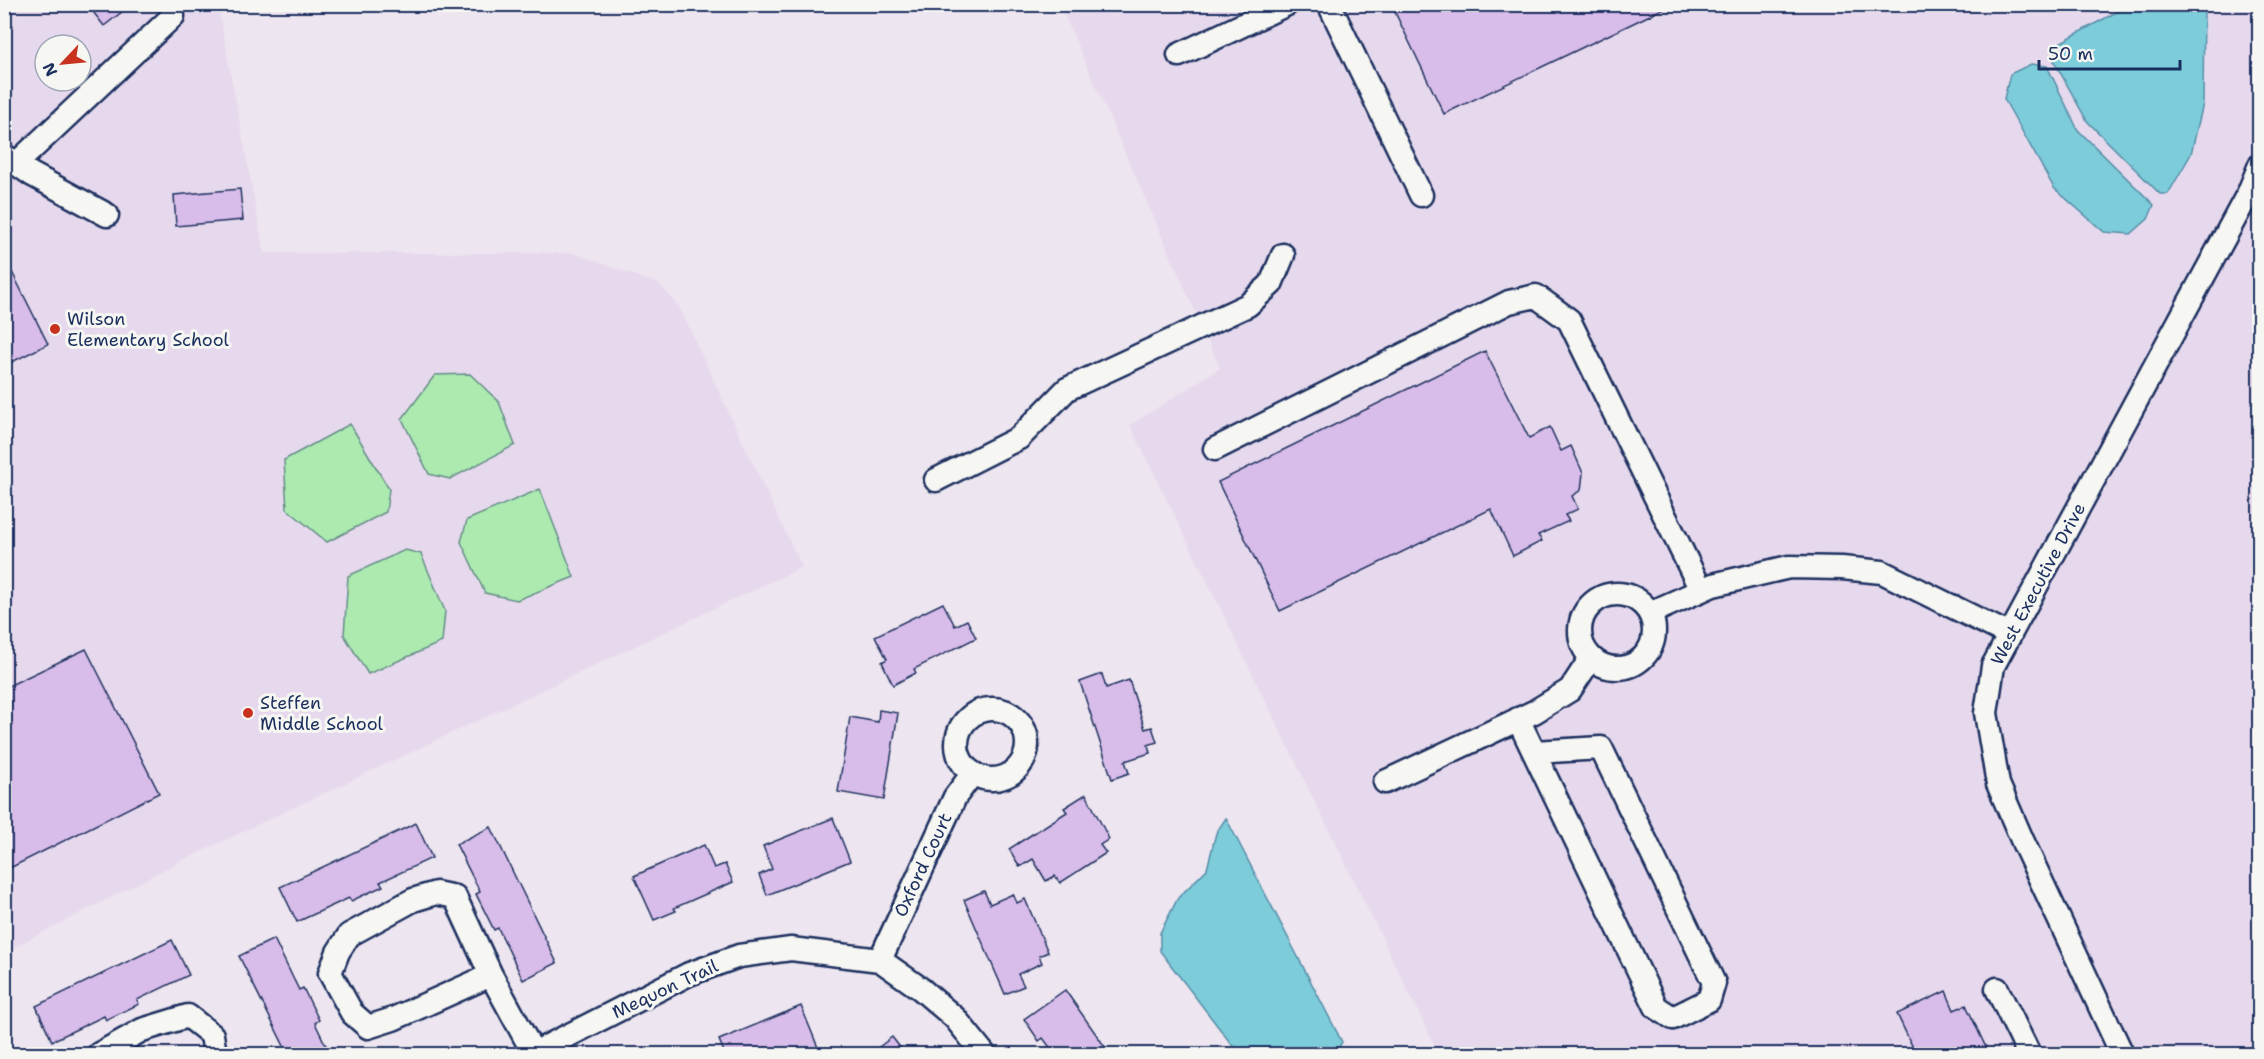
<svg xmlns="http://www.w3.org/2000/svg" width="2264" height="1059" viewBox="0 0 2264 1059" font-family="'Shantell Sans',sans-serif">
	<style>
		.built { fill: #e7d9ed; fill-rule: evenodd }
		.green { fill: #aceab0; stroke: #648c87; stroke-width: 1.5 }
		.water { fill: #7dccda; stroke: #568da8; stroke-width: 1.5 }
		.building { fill: #d8bce9; stroke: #1b2f5e; stroke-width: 1.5 }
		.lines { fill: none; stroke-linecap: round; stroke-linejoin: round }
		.minor-casing { stroke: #1b2f5e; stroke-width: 27 }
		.minor { stroke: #f6f6f2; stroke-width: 22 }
		.poi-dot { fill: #c8321e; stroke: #f6f6f2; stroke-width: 2 }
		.labels { text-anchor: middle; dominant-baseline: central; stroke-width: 6; stroke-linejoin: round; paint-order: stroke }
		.poi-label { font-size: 18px; fill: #1b2f5e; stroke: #f6f6f2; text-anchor: start }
		.street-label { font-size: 18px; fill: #1b2f5e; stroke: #f6f6f2 }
	</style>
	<rect width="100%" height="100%" fill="#ede5ef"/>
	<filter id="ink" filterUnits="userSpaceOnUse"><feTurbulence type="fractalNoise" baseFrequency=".0167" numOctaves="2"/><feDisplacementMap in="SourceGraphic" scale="12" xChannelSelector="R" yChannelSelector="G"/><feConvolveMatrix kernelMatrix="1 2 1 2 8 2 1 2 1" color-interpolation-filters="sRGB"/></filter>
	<g filter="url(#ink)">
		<!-- built -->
		<g class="built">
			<path d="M5 5H218L264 253H573L659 284 679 307 802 567 183 860 5 952ZM45 45H81V81H45Z"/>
			<polygon points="1060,5 2259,5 2259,1054 1439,1054 1130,425 1220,368"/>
		</g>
		<!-- green -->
		<g class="green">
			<polygon points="470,374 499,402 515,445 450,479 429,474 402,419 435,375"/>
			<polygon points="350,424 389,489 386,512 327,542 287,509 284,460"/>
			<polygon points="540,489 574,577 517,600 485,593 461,542 467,520"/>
			<polygon points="405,550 421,554 445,611 442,642 368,674 344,635 348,576"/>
		</g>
		<!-- water -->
		<g class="water">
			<polygon points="2129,5 2204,5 2203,104 2191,154 2168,194 2160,194 2087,121 2054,61 2056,45"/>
			<polygon points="2031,64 2047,66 2078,130 2154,205 2148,219 2131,234 2104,232 2054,188 2004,99 2010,74"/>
			<polygon points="1226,818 1342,1042 1335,1054 1239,1054 1160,951 1160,933 1178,898 1207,869 1216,833"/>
		</g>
		<!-- building -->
		<g class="building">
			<polygon points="87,4 132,4 104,26"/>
			<polygon points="1391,4 1673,4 1444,114"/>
			<polygon points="240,189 243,220 176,226 174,195"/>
			<polygon points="4,256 48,344 4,366"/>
			<polygon points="1485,351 1529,438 1550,427 1561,451 1571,446 1583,473 1581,490 1572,496 1578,509 1565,515 1569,521 1538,535 1542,541 1513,556 1491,509 1280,611 1218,482"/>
			<polygon points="943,603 955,626 967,620 976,638 914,669 916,673 893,685 882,662 887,659 875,636"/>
			<polygon points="86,649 159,793 4,871 4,688"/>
			<polygon points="1102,674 1106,688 1129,680 1145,729 1152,727 1157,742 1148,745 1150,753 1125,761 1129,773 1112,779 1080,682"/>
			<polygon points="879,710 898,713 884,800 838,792 850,717 878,722"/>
			<polygon points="1086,794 1109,839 1100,845 1106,853 1060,883 1055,876 1046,881 1033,859 1020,867 1009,849 1067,812 1064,808"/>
			<polygon points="833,818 850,861 767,895 759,875 772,869 763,846"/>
			<polygon points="416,823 432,858 380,882 383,886 351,901 349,898 297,922 280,887"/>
			<polygon points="491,827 557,963 523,980 498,928 494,930 476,894 480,892 456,844"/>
			<polygon points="704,845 714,868 725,864 733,882 674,908 676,911 654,920 634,876"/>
			<polygon points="984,891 990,904 1013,894 1017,903 1025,899 1048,952 1039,956 1042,963 1018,974 1024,986 1005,994 964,900"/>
			<polygon points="274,939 299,990 303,988 319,1020 315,1023 330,1054 288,1054 239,956"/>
			<polygon points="172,940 189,975 137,1000 139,1004 106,1020 104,1016 52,1041 36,1006"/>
			<polygon points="1065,990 1110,1054 1055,1054 1043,1038 1039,1041 1024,1019"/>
			<polygon points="1946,991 1954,1010 1966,1005 1989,1054 1916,1054 1897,1014"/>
			<polygon points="801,1006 819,1050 808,1054 725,1054 719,1040"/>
			<polygon points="892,1037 905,1054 870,1054"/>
		</g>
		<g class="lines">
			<defs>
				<g id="minor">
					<polyline points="1329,4 1421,195"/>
					<polyline points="1179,55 1287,4"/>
					<polyline points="5,156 31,174 107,215"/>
					<polyline points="16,164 173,16"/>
					<polyline points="1215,449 1509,302 1536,296 1569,320 1701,590"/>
					<polyline points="936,480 1019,438 1067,389 1248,305 1271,284 1283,255"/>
					<circle cx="1617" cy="631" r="37"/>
					<polyline points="1650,613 1713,585 1789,567 1842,568 1882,572 2010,635"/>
					<circle cx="992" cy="744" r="35"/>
					<polyline points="1518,719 1656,1007 1673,1018 1709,1000 1714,983 1601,748 1534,752"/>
					<polyline points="1385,782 1534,712 1570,690 1591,658"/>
					<polyline points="880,960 955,797 973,773"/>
					<polyline points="491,975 393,1019 368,1027 352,1013 330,973 338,952 349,935 413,900 436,893 455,897 491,975 534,1054"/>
					<polyline points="1997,989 2029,1054"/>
					<polyline points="99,1054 142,1030 188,1016 212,1035 215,1054"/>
					<polyline points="532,1054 689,974 739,956 791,949 880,960 921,989 955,1018 984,1054"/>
					<polyline points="2122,1054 2023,842 1998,784 1986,713 1993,666 2249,192 2260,165"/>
				</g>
			</defs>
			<!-- minor casing -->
			<use href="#minor" class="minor-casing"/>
			<!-- minor -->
			<use href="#minor" class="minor"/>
		</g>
	</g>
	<!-- markers -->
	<g class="poi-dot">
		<circle cx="55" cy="329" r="6"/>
		<circle cx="248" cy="713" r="6"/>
	</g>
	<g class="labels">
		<!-- poi labels -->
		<g class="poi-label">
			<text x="67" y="319">Wilson<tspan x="67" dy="21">Elementary School</tspan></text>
			<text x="260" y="703">Steffen<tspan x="260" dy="21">Middle School</tspan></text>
		</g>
		<!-- street labels -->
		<g class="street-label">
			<text transform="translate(2038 584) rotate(-62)">West Executive Drive</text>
			<text transform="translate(923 865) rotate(-65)">Oxford Court</text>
			<text transform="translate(665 989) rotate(-25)">Mequon Trail</text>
		</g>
	</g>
	<!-- margin -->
	<rect width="2264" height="1059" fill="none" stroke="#f6f6f2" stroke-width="24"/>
	<rect x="12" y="12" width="2240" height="1035" fill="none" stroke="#1b2f5e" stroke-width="2" filter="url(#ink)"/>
	<!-- north arrow -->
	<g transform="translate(63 63) rotate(244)"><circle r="28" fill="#f6f6f2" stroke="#9ea6b7" stroke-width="1.5"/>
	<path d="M0-4.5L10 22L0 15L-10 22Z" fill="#c8321e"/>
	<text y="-9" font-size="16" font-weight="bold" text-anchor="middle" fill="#1b2f5e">N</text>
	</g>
	<!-- scale -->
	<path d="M2039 60v9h141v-9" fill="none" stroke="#1b2f5e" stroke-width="3"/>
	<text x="2048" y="60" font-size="18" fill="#1b2f5e" stroke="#f6f6f2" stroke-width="4.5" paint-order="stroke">50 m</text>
</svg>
